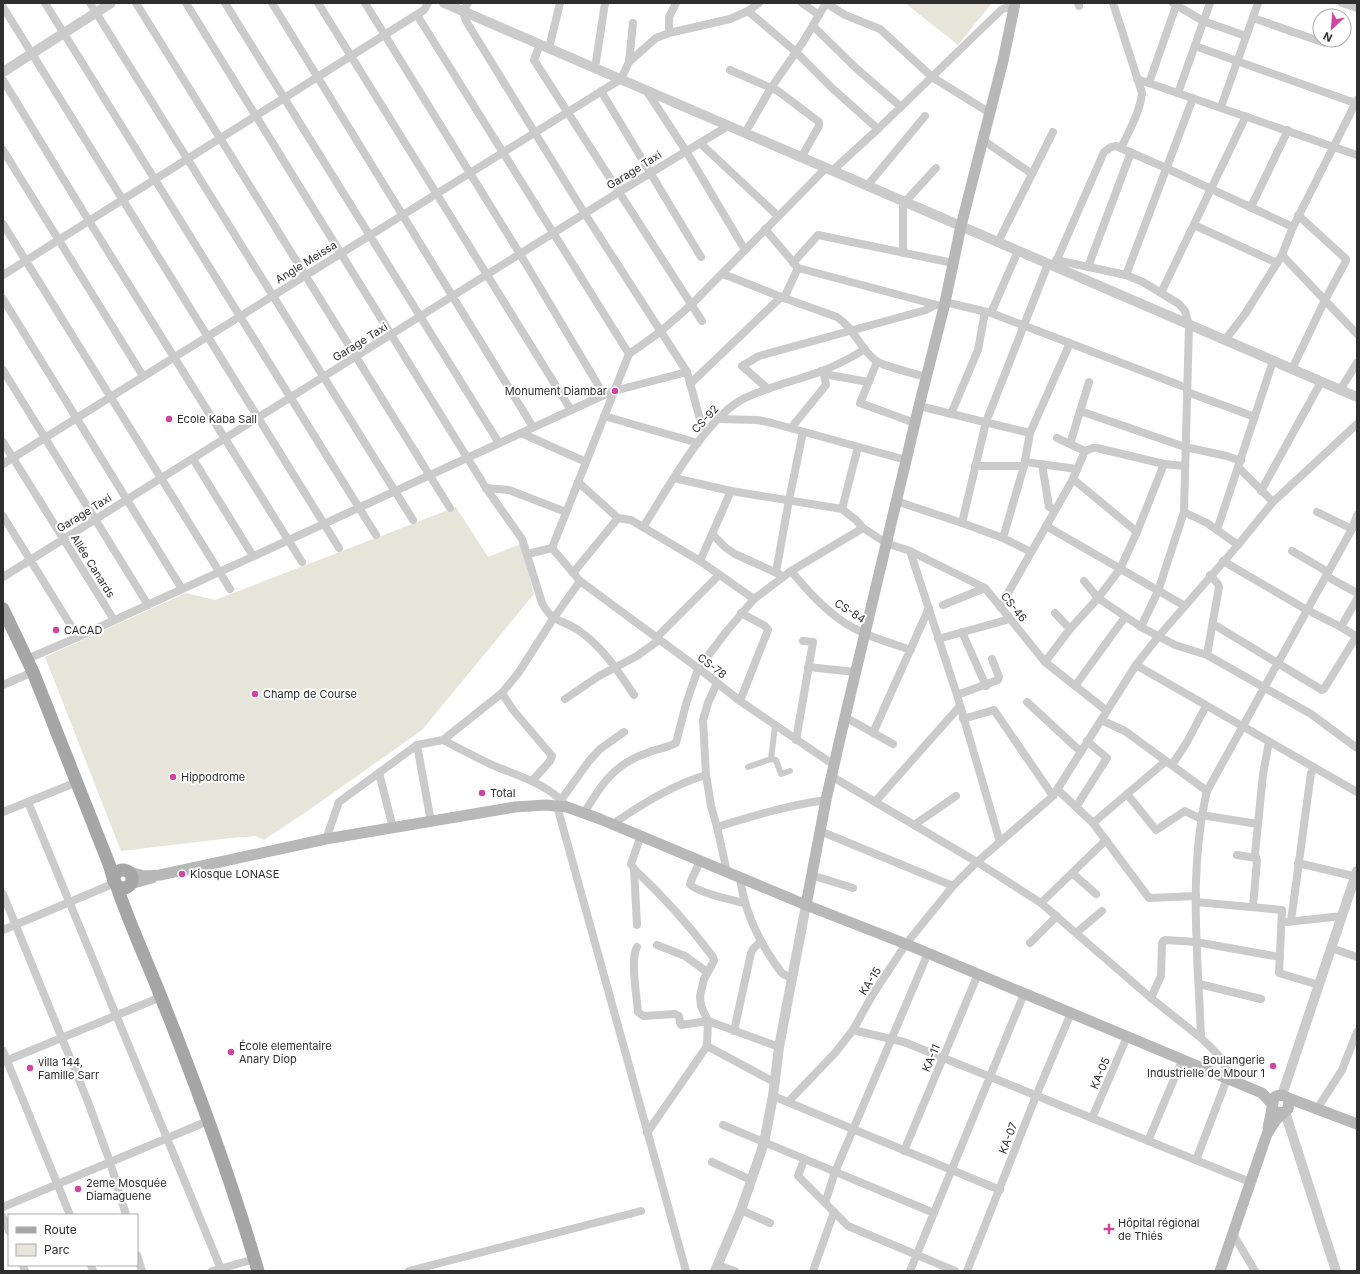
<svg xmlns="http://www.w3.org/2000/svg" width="1360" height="1274" viewBox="0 0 1360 1274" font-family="Inter,sans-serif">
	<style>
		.green { fill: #e7e5da }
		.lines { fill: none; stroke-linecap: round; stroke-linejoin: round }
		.pedestrian { stroke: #cbcbcb; stroke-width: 6 }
		.minor { stroke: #cbcbcb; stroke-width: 8 }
		.tertiary { stroke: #cbcbcb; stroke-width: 10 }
		.secondary { stroke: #b8b8b8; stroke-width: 11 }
		.primary { stroke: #a6a6a6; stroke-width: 13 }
		.poi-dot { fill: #d045a1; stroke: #fff; stroke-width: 1.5 }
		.labels { text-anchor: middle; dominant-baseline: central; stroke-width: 4; stroke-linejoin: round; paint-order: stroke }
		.street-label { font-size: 11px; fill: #2e2e2e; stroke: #fff }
		.poi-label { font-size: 11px; fill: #2e2e2e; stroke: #fff; text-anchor: start }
	</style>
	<rect width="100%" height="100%" fill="#fff"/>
	<!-- green -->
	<g class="green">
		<polygon points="905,3 992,3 958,45"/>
		<polygon points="456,507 488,557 521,544 534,594 422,730 309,810 264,840 256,836 231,838 121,851 45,657 186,593 215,600"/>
	</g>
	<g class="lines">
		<!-- pedestrian -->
		<g class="pedestrian">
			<polyline points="775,726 771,759 776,760 781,774 790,771"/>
			<polyline points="748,767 771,759"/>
		</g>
		<!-- minor -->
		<g class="minor">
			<polyline points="45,3 376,535"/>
			<polyline points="90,3 413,520"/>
			<polyline points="136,3 450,508"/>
			<path d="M186 3 486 488 522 539 542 603C553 624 561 618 578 630 602 646 618 671 634 695"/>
			<polyline points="225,3 499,443"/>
			<polyline points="272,3 533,427"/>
			<polyline points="318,3 571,410"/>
			<polyline points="365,3 520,254 604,395"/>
			<polyline points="468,3 463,11 466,21 585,214 687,372 704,434"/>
			<polyline points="802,3 819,15"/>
			<polyline points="826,3 845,15 880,29 932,77 990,113"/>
			<polyline points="1078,3 1079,6"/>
			<path d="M1113 3 1142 93C1140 112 1129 131 1121 148"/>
			<polyline points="1173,3 1203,21 1246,36"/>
			<polyline points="1342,3 1357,8"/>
			<polyline points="3,7 339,548"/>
			<polyline points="748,11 796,52 832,88 878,129"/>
			<polyline points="417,15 629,354"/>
			<polyline points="1253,18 1325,43"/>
			<polyline points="813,26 857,69 901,107"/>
			<polyline points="669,33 669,17 676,3"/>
			<polyline points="540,44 534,60 702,321"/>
			<polyline points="1195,46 1355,103"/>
			<polyline points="549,48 560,3"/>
			<polyline points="629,62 633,23"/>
			<polyline points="595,68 605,3"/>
			<polyline points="730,70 778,91 819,122 819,126 801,158"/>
			<polyline points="1137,79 1357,155"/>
			<polyline points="3,80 89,221 302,562"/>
			<polyline points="1149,83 1177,3"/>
			<polyline points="646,90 686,151 745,250"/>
			<polyline points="601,91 701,257"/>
			<polyline points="1178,93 1210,3"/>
			<polyline points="1221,107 1258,3"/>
			<polyline points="745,133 771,88 803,42 826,3"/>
			<polyline points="983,140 1032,174"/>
			<polyline points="700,143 778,216"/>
			<polyline points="3,150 143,376"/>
			<polyline points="832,171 878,129 1001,10 1005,8 1014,8"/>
			<polyline points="867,186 925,116"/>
			<polyline points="1251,207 1288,130"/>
			<polyline points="3,224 230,589"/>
			<polyline points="1194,225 1277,263"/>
			<polyline points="765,229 798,268 937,305"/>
			<polyline points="998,242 1053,132"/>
			<polyline points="903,253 903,206 905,202 936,168"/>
			<polyline points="1282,255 1357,334"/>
			<polyline points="1056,260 1126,275 1143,282 1179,304 1185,311 1189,325 1184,512 1158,591 1141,627"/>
			<polyline points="793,263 818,235 953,263"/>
			<polyline points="1055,264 1104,152 1111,147 1116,146 1166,168 1293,227"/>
			<polyline points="1088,267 1131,152"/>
			<path d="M723 274 784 298 837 317C854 328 860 349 876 361 884 366 915 374 926 377"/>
			<polyline points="3,275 424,10 428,3"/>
			<polyline points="1126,275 1193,98"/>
			<polyline points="1161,293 1246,116"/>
			<polyline points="784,298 798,268"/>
			<polyline points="3,299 182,589"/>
			<polyline points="945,302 991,313 1187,388"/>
			<polyline points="991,313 1018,251"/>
			<polyline points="1225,340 1245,314 1282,255 1293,227 1357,100"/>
			<polyline points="877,362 860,403 915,423"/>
			<polyline points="1292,369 1325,300 1346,261 1346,259 1298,215"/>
			<polyline points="3,370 148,605"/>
			<polyline points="824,374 868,382"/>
			<polyline points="690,384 781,297"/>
			<polyline points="768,389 742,366 759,356 926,310 935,305"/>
			<polyline points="1340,390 1357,363"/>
			<polyline points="1187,392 1255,417"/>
			<polyline points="919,406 1030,433"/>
			<polyline points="1080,411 1185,447 1227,456 1241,461"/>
			<polyline points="951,414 978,350 985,312"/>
			<polyline points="604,416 698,443"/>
			<polyline points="717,419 758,420 772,423 906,460"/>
			<polyline points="791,428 826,385 824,374 821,371"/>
			<polyline points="521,433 586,462"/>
			<polyline points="1057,438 1085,451"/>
			<polyline points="3,442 114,620"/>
			<polyline points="1070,444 1089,382"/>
			<polyline points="193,459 253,556"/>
			<polyline points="1025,462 1077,469"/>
			<polyline points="3,464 621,79 629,62 656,38 669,33 730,19 748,11 759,3"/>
			<polyline points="1042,464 1049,507 1055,510"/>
			<polyline points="975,466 1024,466"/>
			<polyline points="674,478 731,491 842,509 856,520 863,528 886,543 910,551 985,588 1045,662 1107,711"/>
			<polyline points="578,482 618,518"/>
			<polyline points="486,488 509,490 566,512"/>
			<polyline points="731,491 712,534 726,548 735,554 779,574"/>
			<polyline points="1261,491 1321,382"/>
			<polyline points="896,501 962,523 1003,538 1031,552"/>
			<polyline points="1273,502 1238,467 1273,361"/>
			<polyline points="842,509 858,447"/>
			<polyline points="1184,512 1207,523 1238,545"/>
			<polyline points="1317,512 1352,529"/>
			<polyline points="3,516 78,637"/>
			<polyline points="962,523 986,422 1048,264"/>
			<polyline points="1046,526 1185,606"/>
			<path d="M643 527C668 489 702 423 741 400 766 387 795 381 822 371 837 365 851 358 865 349"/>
			<polyline points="1217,530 1238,467"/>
			<polyline points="1137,532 1164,464"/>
			<polyline points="1003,538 1024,466 1030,433 1070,343"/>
			<polyline points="552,548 629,354 660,332 692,304 826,168"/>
			<polyline points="552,548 580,581 706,674 740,701 834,765"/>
			<polyline points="910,551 957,695 1000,842"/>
			<polyline points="1292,551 1328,572"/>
			<polyline points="528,554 552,548"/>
			<polyline points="700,561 712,534"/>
			<polyline points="1223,561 1307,610 1341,627"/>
			<path d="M791 571C807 590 822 607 842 621 862 635 888 642 911 650"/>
			<polyline points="776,572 789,500 803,432"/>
			<polyline points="573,573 618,518 631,520 700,561 754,599"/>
			<polyline points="1210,575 1218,584 1219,587 1207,655 1311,714 1357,748"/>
			<polyline points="1326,576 1357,593"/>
			<polyline points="3,577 619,192 728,126"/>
			<polyline points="1084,581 1098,598 1141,627 1175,645 1207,655"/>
			<polyline points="1357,599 1341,627 1357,637"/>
			<polyline points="943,605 985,588"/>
			<polyline points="1000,607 1073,479"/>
			<polyline points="1055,613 1070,629"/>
			<polyline points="1213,624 1322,690 1324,689 1356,637"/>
			<polyline points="962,632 986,686"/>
			<polyline points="656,638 719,575"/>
			<polyline points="938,639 1010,619"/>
			<polyline points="27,659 78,637 604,395 614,391 687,372"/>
			<polyline points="1045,662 1070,629 1098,598 1120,569 1137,532 1073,479 1085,451 1093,448 1097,448 1164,464 1185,466"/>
			<polyline points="1136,665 1357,792"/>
			<polyline points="808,667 855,672"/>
			<polyline points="717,683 708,703 703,720 706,775 711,806 717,827 727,872"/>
			<polyline points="3,685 33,672"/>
			<polyline points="1075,686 1125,617"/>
			<polyline points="502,693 513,710 552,756 550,761 532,781"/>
			<polyline points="957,695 998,680 999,677 992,659"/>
			<polyline points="565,699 599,676 637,656 659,640"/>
			<polyline points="740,701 768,630 765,626 741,613"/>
			<polyline points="1027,702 1081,752"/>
			<polyline points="845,717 893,744"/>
			<polyline points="963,719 994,710 1053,796"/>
			<polyline points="1101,720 1125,731 1207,791"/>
			<polyline points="873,733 929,608"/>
			<path d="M443 740C458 748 474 756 490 764 515 775 550 784 567 807"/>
			<polyline points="796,740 813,642 803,641"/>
			<polyline points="417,745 431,822"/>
			<polyline points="1172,765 1187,742 1206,706"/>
			<polyline points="379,773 393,828"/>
			<polyline points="831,776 977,862 1041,903 1151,998 1201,1038"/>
			<polyline points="1058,790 1093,823 1149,898 1196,896"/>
			<polyline points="1127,794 1156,830 1185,811 1201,819"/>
			<polyline points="561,800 589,761 600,749 624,732"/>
			<polyline points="28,802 221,1269"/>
			<polyline points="875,802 960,706"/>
			<polyline points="557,806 686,1271"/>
			<polyline points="1076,807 1107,758 1087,741"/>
			<polyline points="3,812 77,782"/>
			<path d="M584 813C601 785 614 764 647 753 656 749 667 748 676 743L686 704 698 669 726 632 754 599 791 571 863 528"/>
			<polyline points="1201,815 1258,824"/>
			<polyline points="1093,823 1166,761"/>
			<path d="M613 824C640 805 675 784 706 775"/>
			<polyline points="914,825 956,796"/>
			<path d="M717 827C753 816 789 805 826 800"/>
			<polyline points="820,831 953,886"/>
			<path d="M641 835 631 864 634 869C663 896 689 925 713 957L714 961 704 979 700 996 701 1006 708 1021 707 1046 647 1133"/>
			<polyline points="326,839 339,802 417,745 443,740 502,693 519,672 553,619 580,581"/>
			<polyline points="1237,855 1256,858"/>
			<path d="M700 861 691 881 690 884C695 892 733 900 744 903"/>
			<polyline points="1298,863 1357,877"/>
			<polyline points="634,869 637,925"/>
			<polyline points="1072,873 1096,894"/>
			<polyline points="811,875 853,888"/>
			<path d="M740 877C744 912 760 944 781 972L783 974 792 978"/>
			<polyline points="3,894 88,1102 110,1162 126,1215"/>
			<polyline points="1196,902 1282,910 1279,973 1319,985"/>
			<polyline points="1041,903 1106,840"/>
			<polyline points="1253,906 1257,861 1255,854 1263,774 1269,742"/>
			<polyline points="1291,921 1311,773 1315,768"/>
			<polyline points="1287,922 1342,916"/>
			<polyline points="3,930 115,883"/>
			<polyline points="1076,933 1102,911"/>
			<polyline points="1030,943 1057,916"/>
			<polyline points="657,945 685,956 707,972"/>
			<path d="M637 947C630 960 637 997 638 1012L643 1016 675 1014 679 1016 680 1023 681 1025 708 1021 779 1047"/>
			<polyline points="1331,948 1357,957"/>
			<polyline points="1199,984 1261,999"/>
			<polyline points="1151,998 1161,976 1162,944 1163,941 1165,940 1196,942 1280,957"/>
			<polyline points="853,1030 904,1042 1250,1182"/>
			<polyline points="734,1031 751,953 753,949 761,941"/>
			<polyline points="707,1046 774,1082"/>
			<polyline points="3,1051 70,1215"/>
			<polyline points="3,1062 161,997"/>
			<polyline points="773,1096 1000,1190"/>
			<polyline points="788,1102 835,1053 853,1030 873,994 906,944 953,886 977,862 1053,796 1136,665 1158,637 1238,545 1273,502 1357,424"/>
			<polyline points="1317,1109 1342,1070 1357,1032"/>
			<polyline points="1092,1118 1127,1037"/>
			<polyline points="723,1125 934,1213"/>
			<polyline points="1148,1141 1182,1060"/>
			<polyline points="904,1151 978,974"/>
			<polyline points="804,1160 798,1176 848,1226 955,1271"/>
			<path d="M1196 1160 1227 1079C1228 1060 1213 1050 1201 1038 1198 955 1188 872 1207 791L1352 529 1357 515"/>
			<polyline points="712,1162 751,1180"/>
			<polyline points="825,1203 835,1172 928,953"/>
			<polyline points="3,1207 208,1121"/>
			<polyline points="741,1210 770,1223"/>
			<polyline points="3,1217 9,1231"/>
			<polyline points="1233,1234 1255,1271"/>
			<polyline points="137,1255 142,1271"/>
			<polyline points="23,1265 25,1271"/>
			<polyline points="91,1265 93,1271"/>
			<polyline points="717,1265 735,1271"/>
			<polyline points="212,1271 255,1259"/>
			<polyline points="409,1271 641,1211"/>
			<polyline points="813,1271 834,1212"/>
			<polyline points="910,1271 1024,994"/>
			<polyline points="967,1271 1036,1096 1071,1013"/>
		</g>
		<!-- tertiary -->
		<g class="tertiary">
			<polyline points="444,3 1357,397"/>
			<polyline points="3,72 111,3"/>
			<polyline points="1282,1095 1357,871"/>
			<polyline points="1285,1112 1336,1271"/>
			<polyline points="715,1271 741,1210 764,1143 773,1096 779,1047 806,905"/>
		</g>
		<!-- secondary -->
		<g class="secondary">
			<polyline points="126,871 144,876 160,875 326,839 515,807 546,805 567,807 600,819 806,905 906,944 1262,1093 1272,1104"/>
			<polyline points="130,884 152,878"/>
			<polyline points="806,905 826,800 845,717 919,406 944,307 961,226 1003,61 1015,3"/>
			<polyline points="1288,1098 1357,1124"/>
			<polyline points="1268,1128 1274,1098 1276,1096 1282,1095 1288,1098 1289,1101 1288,1109 1283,1113 1277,1112"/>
			<polyline points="1220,1271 1267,1134 1276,1120 1283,1113"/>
		</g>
		<!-- primary -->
		<g class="primary">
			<polyline points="3,609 33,672 109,864 114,881"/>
			<circle cx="123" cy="879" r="9"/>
			<path d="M116 884C129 923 146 959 161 997 197 1087 231 1178 258 1271"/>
		</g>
	</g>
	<!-- markers -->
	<g class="poi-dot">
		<circle cx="615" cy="391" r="4"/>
		<circle cx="169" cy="419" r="4"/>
		<circle cx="56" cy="630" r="4"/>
		<circle cx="255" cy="694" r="4"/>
		<circle cx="173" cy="777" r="4"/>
		<circle cx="482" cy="793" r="4"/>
		<circle cx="182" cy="874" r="4"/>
		<circle cx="231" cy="1052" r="4"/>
		<circle cx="1273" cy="1066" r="4"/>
		<circle cx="30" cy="1068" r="4"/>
		<circle cx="78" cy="1189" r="4"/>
		<path d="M1107 1223h4v4h4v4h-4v4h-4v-4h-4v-4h4z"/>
	</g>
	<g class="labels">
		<!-- street labels -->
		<g class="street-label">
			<text transform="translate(634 170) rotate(-32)">Garage Taxi</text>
			<text transform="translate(306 262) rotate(-32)">Angle Meissa</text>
			<text transform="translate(360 342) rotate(-32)">Garage Taxi</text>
			<text transform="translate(705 419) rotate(-47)">CS-92</text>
			<text transform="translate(84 513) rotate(-32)">Garage Taxi</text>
			<text transform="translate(93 566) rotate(58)">Allée Canards</text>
			<text transform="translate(1014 607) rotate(51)">CS-46</text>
			<text transform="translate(850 611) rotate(32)">CS-84</text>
			<text transform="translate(712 666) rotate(37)">CS-78</text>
			<text transform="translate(870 981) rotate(-57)">KA-15</text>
			<text transform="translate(931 1058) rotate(-67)">KA-11</text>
			<text transform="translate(1100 1073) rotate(-67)">KA-05</text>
			<text transform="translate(1008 1138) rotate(-69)">KA-07</text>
		</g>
		<!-- poi labels -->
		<g class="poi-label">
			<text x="607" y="391" text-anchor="end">Monument Diambar</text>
			<text x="177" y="419">Ecole Kaba Sall</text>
			<text x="64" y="630">CACAD</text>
			<text x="263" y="694">Champ de Course</text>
			<text x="181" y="777">Hippodrome</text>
			<text x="490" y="793">Total</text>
			<text x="190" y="874">Kiosque LONASE</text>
			<text x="239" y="1046">École elementaire<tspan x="239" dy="13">Anary Diop</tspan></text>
			<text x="1265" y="1060" text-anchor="end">Boulangerie<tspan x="1265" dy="13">Industrielle de Mbour 1</tspan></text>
			<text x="38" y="1062">villa 144,<tspan x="38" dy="13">Famille Sarr</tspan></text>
			<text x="86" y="1183">2eme Mosquée<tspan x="86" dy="13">Diamaguene</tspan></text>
			<text x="1118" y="1223">Hôpital régional<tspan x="1118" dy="13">de Thiés</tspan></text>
		</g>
	</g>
	<!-- border -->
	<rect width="1360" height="1274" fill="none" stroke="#2e2e2e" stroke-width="8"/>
	<!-- legend -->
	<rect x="8" y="1214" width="130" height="52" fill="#ffffff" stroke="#ababab"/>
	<rect x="16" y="1227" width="20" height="6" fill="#a6a6a6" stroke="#ababab"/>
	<text x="44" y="1234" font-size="12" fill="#2e2e2e">Route</text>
	<rect x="16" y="1244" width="20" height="12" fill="#e7e5da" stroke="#ababab"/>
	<text x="44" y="1254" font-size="12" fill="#2e2e2e">Parc</text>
	<!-- north arrow -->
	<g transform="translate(1332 28) rotate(206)"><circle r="19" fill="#ffffff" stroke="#ababab"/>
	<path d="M0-3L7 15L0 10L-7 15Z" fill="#d045a1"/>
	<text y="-6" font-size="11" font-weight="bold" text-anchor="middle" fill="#2e2e2e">N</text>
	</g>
</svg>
